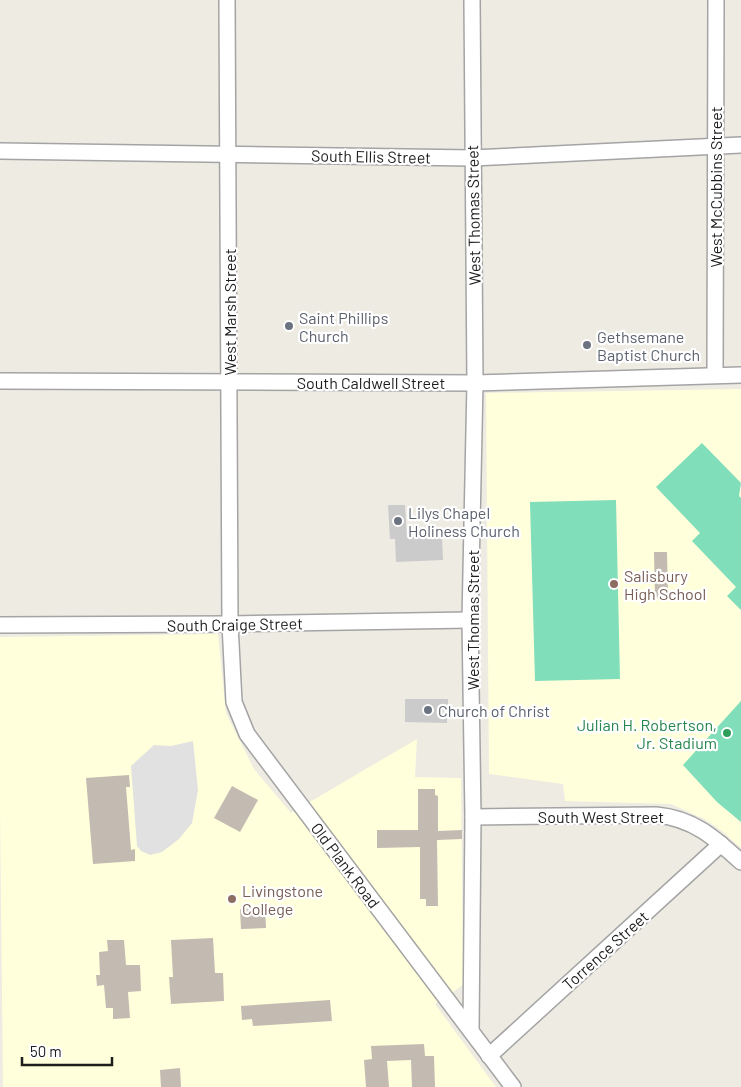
<svg xmlns="http://www.w3.org/2000/svg" width="741" height="1087" viewBox="0 0 741 1087" font-family="Barlow,sans-serif">
	<style>
		.education { fill: #ffffdb }
		.religious { fill: #cbcbcb }
		.pitch { fill: #80debb }
		.parking { fill: #e1e1e1 }
		.building { fill: #c3bab2 }
		.lines { fill: none; stroke-linecap: round; stroke-linejoin: round }
		.minor-casing { stroke: #a4a4a4; stroke-width: 18 }
		.minor { stroke: #fff; stroke-width: 15 }
		.worship-dot { fill: #6b7280; stroke: #fff; stroke-width: 2 }
		.education-dot { fill: #8d6e63; stroke: #fff; stroke-width: 2 }
		.leisure-dot { fill: #2e9e5b; stroke: #fff; stroke-width: 2 }
		.labels { text-anchor: middle; dominant-baseline: central; stroke-width: 4.5; stroke-linejoin: round; paint-order: stroke }
		.street-label { font-size: 16px; fill: #1d1d1d; stroke: #fff }
		.worship-label { font-size: 16px; fill: #5b616d; stroke: #fff; text-anchor: start }
		.education-label { font-size: 16px; fill: #785e54; stroke: #fff; text-anchor: start }
		.leisure-label { font-size: 16px; fill: #27864d; stroke: #fff; text-anchor: end }
	</style>
	<rect width="100%" height="100%" fill="#eeebe3"/>
	<!-- education -->
	<g class="education">
		<polygon points="741,389 741,848 722,831 704,819 671,804 565,801 563,784 489,774 486,393"/>
		<polygon points="218,634 226,713 254,769 291,813 417,739 415,777 461,778 463,985 435,1004 496,1087 3,1087 0,810 0,637"/>
	</g>
	<!-- religious -->
	<g class="religious">
		<polygon points="405,505 407,537 442,536 443,560 396,562 395,539 390,539 388,505"/>
		<polygon points="405,699 448,699 448,706 450,706 450,714 447,714 447,723 405,722"/>
	</g>
	<!-- pitch -->
	<g class="pitch">
		<polygon points="702,443 741,483 739,496 741,498 741,610 727,596 736,587 692,541 700,533 656,487"/>
		<polygon points="616,500 620,679 535,681 530,502"/>
		<polygon points="741,701 741,822 717,802 683,765"/>
	</g>
	<!-- parking -->
	<polygon class="parking" points="193,741 198,790 192,823 179,839 162,852 150,855 141,851 137,846 131,766 154,745 171,746"/>
	<!-- building -->
	<g class="building">
		<polygon points="654,552 667,552 668,597 655,598"/>
		<polygon points="129,775 130,787 126,787 131,850 135,849 135,861 93,864 86,778"/>
		<polygon points="232,786 258,800 240,832 214,818"/>
		<polygon points="418,789 435,789 435,795 438,796 438,831 462,830 462,839 437,840 438,906 426,906 426,899 420,899 420,847 377,848 377,830 418,830"/>
		<polygon points="265,907 266,928 241,929 240,909"/>
		<polygon points="213,938 215,973 223,973 224,1001 171,1004 169,977 173,977 171,940"/>
		<polygon points="107,940 124,940 126,965 140,965 141,991 128,992 130,1018 113,1019 113,1008 106,1008 104,985 97,986 96,975 100,975 99,952 108,951"/>
		<polygon points="330,1000 332,1021 253,1026 252,1019 242,1020 241,1006"/>
		<polygon points="424,1044 425,1056 434,1056 435,1087 412,1087 411,1060 387,1061 389,1087 366,1087 364,1060 372,1059 371,1046"/>
		<polygon points="180,1068 181,1087 161,1087 160,1070"/>
	</g>
	<g class="lines">
		<defs>
			<g id="minor">
				<polyline points="227,0 230,624 234,702 247,734 513,1087"/>
				<polyline points="0,151 472,158 741,145"/>
				<polyline points="715,375 716,0"/>
				<polyline points="0,381 475,383 741,375"/>
				<polyline points="0,625 230,624 470,620"/>
				<path d="M473 817 656 815C693 818 715 838 741 862"/>
				<polyline points="471,1030 473,817 470,620 475,383 472,0"/>
				<polyline points="489,1056 721,844"/>
			</g>
		</defs>
		<!-- minor casing -->
		<use href="#minor" class="minor-casing"/>
		<!-- minor -->
		<use href="#minor" class="minor"/>
	</g>
	<!-- markers -->
	<g class="worship-dot">
		<circle cx="289" cy="326" r="5"/>
		<circle cx="587" cy="345" r="5"/>
		<circle cx="398" cy="521" r="5"/>
		<circle cx="428" cy="710" r="5"/>
	</g>
	<g class="education-dot">
		<circle cx="614" cy="584" r="5"/>
		<circle cx="232" cy="899" r="5"/>
	</g>
	<circle class="leisure-dot" cx="727" cy="733" r="5"/>
	<g class="labels">
		<!-- street labels -->
		<g class="street-label">
			<text transform="translate(371 156) rotate(1)">South Ellis Street</text>
			<text transform="translate(715 187) rotate(-90)">West McCubbins Street</text>
			<text transform="translate(473 215) rotate(-91)">West Thomas Street</text>
			<text transform="translate(229 312) rotate(-90)">West Marsh Street</text>
			<text x="371" y="382">South Caldwell Street</text>
			<text transform="translate(472 620) rotate(-90)">West Thomas Street</text>
			<text transform="translate(235 624) rotate(-1)">South Craige Street</text>
			<text x="601" y="816">South West Street</text>
			<text transform="translate(346 865) rotate(53)">Old Plank Road</text>
			<text transform="translate(605 950) rotate(-42)">Torrence Street</text>
		</g>
		<!-- worship labels -->
		<g class="worship-label">
			<text x="299" y="317">Saint Phillips<tspan x="299" dy="18">Church</tspan></text>
			<text x="597" y="336">Gethsemane<tspan x="597" dy="18">Baptist Church</tspan></text>
			<text x="408" y="512">Lilys Chapel<tspan x="408" dy="18">Holiness Church</tspan></text>
			<text x="438" y="710">Church of Christ</text>
		</g>
		<!-- education labels -->
		<g class="education-label">
			<text x="624" y="575">Salisbury<tspan x="624" dy="18">High School</tspan></text>
			<text x="242" y="890">Livingstone<tspan x="242" dy="18">College</tspan></text>
		</g>
		<!-- leisure labels -->
		<g class="leisure-label">
			<text x="717" y="724">Julian H. Robertson,<tspan x="717" dy="18">Jr. Stadium</tspan></text>
		</g>
	</g>
	<!-- scale -->
	<path d="M22 1057v8h90v-8" fill="none" stroke="#1d1d1d" stroke-width="2.5"/>
	<text x="30" y="1057" font-size="15" fill="#1d1d1d" stroke="#ffffff" stroke-width="4" paint-order="stroke">50 m</text>
</svg>
